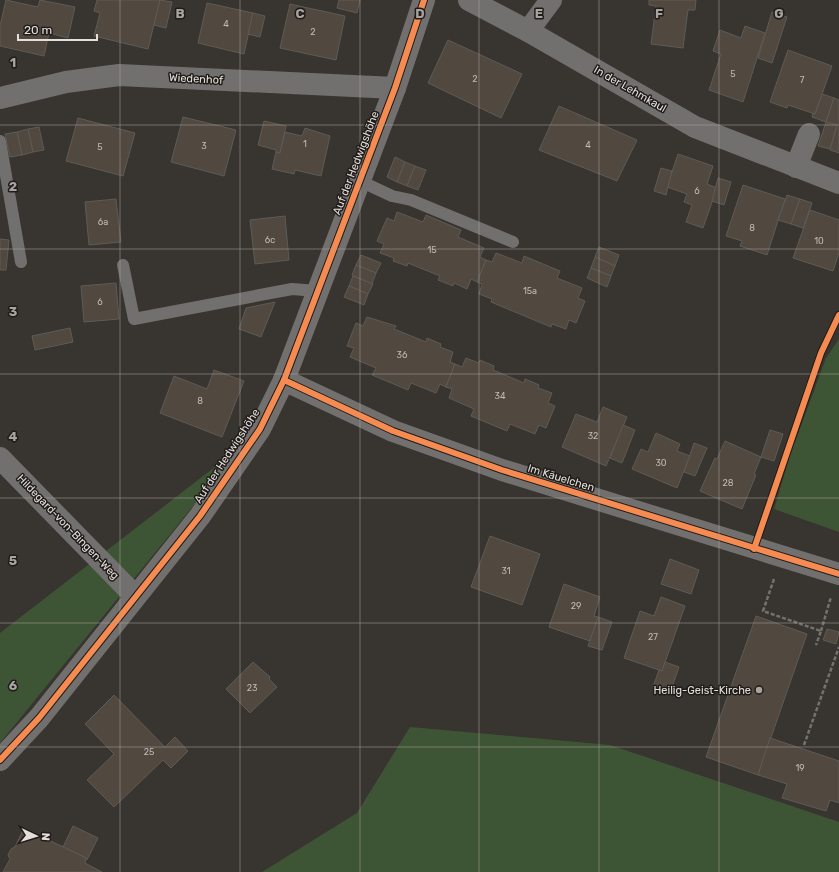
<svg xmlns="http://www.w3.org/2000/svg" width="839" height="872" viewBox="0 0 839 872" font-family="Rubik,sans-serif">
	<style>
		.green { fill: #3e5535 }
		.building { fill: #51483f; stroke: #5e5b57 }
		.lines { fill: none; stroke-linecap: round; stroke-linejoin: round }
		.path { stroke: #747271; stroke-width: 2.5; stroke-dasharray: 4 2; stroke-linecap: butt }
		.service { stroke: #72706e; stroke-width: 12 }
		.minor { stroke: #72706e; stroke-width: 22 }
		.cycleway-casing { stroke: #1f1b19; stroke-width: 8 }
		.cycleway { stroke: #f68b52; stroke-width: 6 }
		.grid { fill: none; stroke: #a8a39f; stroke-width: 1; stroke-opacity: 0.55 }
		.poi-dot { fill: #a8a39f; stroke: #1f1b19; stroke-width: 1.5 }
		.labels { text-anchor: middle; dominant-baseline: central; stroke-width: 3; stroke-linejoin: round; paint-order: stroke }
		.number-label { font-size: 9px; fill: #c0b9b4 }
		.street-label { font-size: 11px; fill: #e5dfdb; stroke: #1f1b19 }
		.poi-label { font-size: 11px; fill: #e5dfdb; stroke: #1f1b19; text-anchor: end }
		.grid-label { font-size: 13px; text-anchor: middle; font-weight: bold; fill: #a8a39f; stroke: #1f1b19; stroke-width: 3; stroke-linejoin: round; paint-order: stroke }
	</style>
	<rect width="100%" height="100%" fill="#383430"/>
	<!-- green -->
	<g class="green">
		<polygon points="839,339 839,532 774,509 790,456 826,358"/>
		<polygon points="242,446 0,743 0,633"/>
		<polygon points="410,727 610,745 839,822 839,872 262,872 357,813"/>
	</g>
	<!-- building -->
	<g class="building">
		<polygon points="6,0 38,7 40,0 75,7 68,38 49,33 44,56 0,46 0,26"/>
		<polygon points="97,0 160,0 148,49 94,36 100,13 94,11"/>
		<polygon points="160,0 172,2 166,28 154,25"/>
		<polygon points="339,0 360,0 357,13 337,8"/>
		<polygon points="649,0 696,0 695,10 688,10 683,48 651,44 656,6 649,5"/>
		<polygon points="207,3 253,13 244,54 198,43"/>
		<polygon points="290,4 345,16 336,60 280,48"/>
		<polygon points="772,12 787,17 772,63 758,58"/>
		<polygon points="253,13 265,16 260,37 248,34"/>
		<polygon points="745,26 765,33 743,102 709,90 721,54 713,51 720,30 741,38"/>
		<polygon points="448,40 522,74 501,118 428,83"/>
		<polygon points="788,50 832,66 815,114 788,105 787,108 770,102"/>
		<polygon points="822,94 834,98 826,122 812,117 813,113 815,114"/>
		<polygon points="834,98 839,100 839,153 830,150 837,125 826,122"/>
		<polygon points="559,106 637,140 617,181 539,150"/>
		<polygon points="183,117 236,130 224,176 171,162"/>
		<polygon points="78,118 135,133 123,176 66,161"/>
		<polygon points="264,121 286,126 280,153 276,152 276,150 258,145"/>
		<polygon points="826,122 837,125 830,149 818,146"/>
		<polygon points="39,127 44,150 33,152 28,129"/>
		<polygon points="305,128 330,136 321,176 295,170 294,174 272,169 276,152 280,153 285,132 302,136"/>
		<polygon points="28,129 33,152 22,155 17,132"/>
		<polygon points="17,132 22,155 10,157 5,134"/>
		<polygon points="678,154 713,166 707,184 717,188 703,228 686,222 692,205 684,202 687,194 667,187"/>
		<polygon points="395,157 405,162 397,182 387,177"/>
		<polygon points="405,162 415,166 407,186 397,182"/>
		<polygon points="415,166 426,170 418,190 407,186"/>
		<polygon points="661,168 672,171 666,195 654,191"/>
		<polygon points="718,178 731,182 724,205 712,201"/>
		<polygon points="743,185 785,199 767,255 740,246 742,241 726,236"/>
		<polygon points="787,195 800,199 791,224 778,220"/>
		<polygon points="116,199 121,242 89,245 85,202"/>
		<polygon points="800,199 812,203 803,228 791,224"/>
		<polygon points="810,210 839,220 839,253 833,271 793,258"/>
		<polygon points="397,212 423,222 426,215 461,230 458,237 484,248 480,257 486,260 477,282 471,279 467,289 454,283 453,286 438,280 440,276 408,263 407,266 393,261 394,258 380,253 384,244 377,241 387,218 394,221"/>
		<polygon points="285,216 289,260 255,264 250,220"/>
		<polygon points="0,239 9,240 6,270 0,270"/>
		<polygon points="599,247 619,255 615,266 595,257"/>
		<polygon points="496,253 522,263 524,256 560,271 557,278 582,288 578,298 585,301 576,323 569,320 566,329 552,324 551,327 491,302 492,299 479,294 482,284 477,282 486,260 492,262"/>
		<polygon points="361,255 381,263 376,273 356,265"/>
		<polygon points="595,257 615,266 611,276 591,268"/>
		<polygon points="356,265 376,273 372,284 352,275"/>
		<polygon points="591,268 611,276 607,287 587,278"/>
		<polygon points="353,276 373,284 368,294 349,286"/>
		<polygon points="116,283 119,319 84,322 81,286"/>
		<polygon points="349,286 368,294 364,305 344,297"/>
		<polygon points="275,302 261,337 239,329 246,308"/>
		<polygon points="367,317 396,326 394,329 426,342 427,338 441,344 440,347 453,352 450,362 455,364 446,387 440,384 436,393 411,383 408,390 372,375 376,368 350,357 354,348 347,346 356,323 363,326"/>
		<polygon points="70,328 73,342 35,350 32,336"/>
		<polygon points="466,358 479,363 480,360 494,366 493,370 524,383 525,379 539,385 538,388 552,393 548,403 555,406 546,428 539,425 535,434 510,424 507,431 471,416 474,409 449,398 452,389 446,387 455,364 462,367"/>
		<polygon points="214,370 244,381 222,437 160,413 174,376 207,389"/>
		<polygon points="603,407 627,417 606,466 562,447 576,414 597,422"/>
		<polygon points="623,425 635,430 622,463 610,458"/>
		<polygon points="770,430 783,434 774,461 761,457"/>
		<polygon points="656,433 680,444 677,451 690,456 677,488 632,469 641,449 648,452"/>
		<polygon points="725,441 761,457 754,474 756,475 742,509 700,491 715,458 717,459"/>
		<polygon points="694,443 707,448 695,476 684,472"/>
		<polygon points="490,536 540,554 522,605 471,587"/>
		<polygon points="670,559 699,570 691,594 661,584"/>
		<polygon points="564,584 600,597 594,616 598,617 590,641 549,627"/>
		<polygon points="661,597 685,606 662,671 624,658 640,611 654,616"/>
		<polygon points="756,616 807,634 758,775 706,757"/>
		<polygon points="598,617 612,622 602,650 588,646"/>
		<polygon points="827,629 839,632 836,644 823,640"/>
		<polygon points="253,662 270,677 269,679 277,687 250,713 226,689"/>
		<polygon points="665,662 679,667 670,693 653,687 659,670 662,671"/>
		<polygon points="114,695 165,747 175,737 188,751 171,768 163,760 114,807 87,780 114,754 85,724"/>
		<polygon points="770,738 839,761 839,803 830,800 826,811 782,798 787,784 758,775"/>
		<polygon points="73,826 98,838 87,860 86,858 63,847"/>
		<polygon points="24,828 86,858 85,863 102,872 3,872 10,859 8,855 11,849 15,847"/>
	</g>
	<g class="lines">
		<!-- path -->
		<g class="path">
			<polyline points="774,579 763,611 821,631 816,645"/>
			<polyline points="821,631 831,597"/>
			<polyline points="804,745 839,647"/>
		</g>
		<!-- service -->
		<g class="service">
			<polyline points="0,141 21,262"/>
			<polyline points="360,181 392,196 411,200 513,242"/>
			<polyline points="123,265 134,319 292,289 317,291"/>
		</g>
		<!-- minor -->
		<g class="minor">
			<polyline points="469,0 528,31 695,127 839,183"/>
			<polyline points="528,31 551,0"/>
			<polyline points="0,98 66,82 119,75 395,88"/>
			<polyline points="796,167 809,134"/>
			<polyline points="284,380 393,431 502,470 839,574"/>
			<polyline points="0,458 135,596"/>
			<polyline points="0,760 39,718 200,516 260,429 284,380 395,88 424,0"/>
		</g>
		<defs>
			<g id="cycleway">
				<polyline points="284,380 393,431 502,470 839,574"/>
				<polyline points="754,549 821,353 839,315"/>
				<polyline points="0,760 39,718 200,516 260,429 284,380 395,88 424,0"/>
			</g>
		</defs>
		<!-- cycleway casing -->
		<use href="#cycleway" class="cycleway-casing"/>
		<!-- cycleway -->
		<use href="#cycleway" class="cycleway"/>
	</g>
	<!-- grid -->
	<path class="grid" d="M120 0V872M240 0V872M360 0V872M479 0V872M599 0V872M719 0V872M0 125H839M0 249H839M0 374H839M0 498H839M0 623H839M0 747H839"/>
	<!-- markers -->
	<circle class="poi-dot" cx="759" cy="690" r="4"/>
	<g class="labels">
		<!-- number labels -->
		<g class="number-label">
			<text x="226" y="24">4</text>
			<text x="313" y="32">2</text>
			<text x="733" y="74">5</text>
			<text x="475" y="79">2</text>
			<text x="802" y="80">7</text>
			<text x="305" y="144">1</text>
			<text x="588" y="145">4</text>
			<text x="204" y="146">3</text>
			<text x="100" y="147">5</text>
			<text x="697" y="191">6</text>
			<text x="103" y="222">6a</text>
			<text x="752" y="228">8</text>
			<text x="270" y="240">6c</text>
			<text x="819" y="241">10</text>
			<text x="432" y="250">15</text>
			<text x="530" y="291">15a</text>
			<text x="100" y="302">6</text>
			<text x="402" y="355">36</text>
			<text x="500" y="396">34</text>
			<text x="200" y="401">8</text>
			<text x="593" y="436">32</text>
			<text x="661" y="463">30</text>
			<text x="728" y="483">28</text>
			<text x="506" y="571">31</text>
			<text x="576" y="606">29</text>
			<text x="653" y="637">27</text>
			<text x="252" y="688">23</text>
			<text x="149" y="752">25</text>
			<text x="800" y="768">19</text>
		</g>
		<!-- street labels -->
		<g class="street-label">
			<text transform="translate(196 79) rotate(3)">Wiedenhof</text>
			<text transform="translate(630 89) rotate(30)">In der Lehmkaul</text>
			<text transform="translate(356 163) rotate(-69)">Auf der Hedwigshöhe</text>
			<text transform="translate(227 456) rotate(-57)">Auf der Hedwigshöhe</text>
			<text transform="translate(561 478) rotate(17)">Im Käuelchen</text>
			<text transform="translate(68 527) rotate(46)">Hildegard-von-Bingen-Weg</text>
		</g>
		<!-- poi labels -->
		<g class="poi-label">
			<text x="751" y="690">Heilig-Geist-Kirche</text>
		</g>
	</g>
	<g class="grid-label">
		<text x="180" y="18">B</text>
		<text x="300" y="18">C</text>
		<text x="420" y="18">D</text>
		<text x="539" y="18">E</text>
		<text x="659" y="18">F</text>
		<text x="779" y="18">G</text>
		<text x="13" y="67">1</text>
		<text x="13" y="191">2</text>
		<text x="13" y="316">3</text>
		<text x="13" y="441">4</text>
		<text x="13" y="565">5</text>
		<text x="13" y="690">6</text>
	</g>
	<!-- north arrow -->
	<g transform="translate(36 836) rotate(94)" stroke="#1f1b19" stroke-width="3" paint-order="stroke">
	<path d="M0-3L7 15L0 10L-7 15Z" fill="#e5dfdb"/>
	<text y="-6" font-size="11" font-weight="bold" text-anchor="middle" fill="#e5dfdb">N</text>
	</g>
	<!-- scale -->
	<path d="M18 34v6h79v-6" fill="none" stroke="#e5dfdb" stroke-width="2"/>
	<text x="24" y="34" font-size="12" fill="#e5dfdb" stroke="#1f1b19" stroke-width="3" paint-order="stroke">20 m</text>
</svg>
